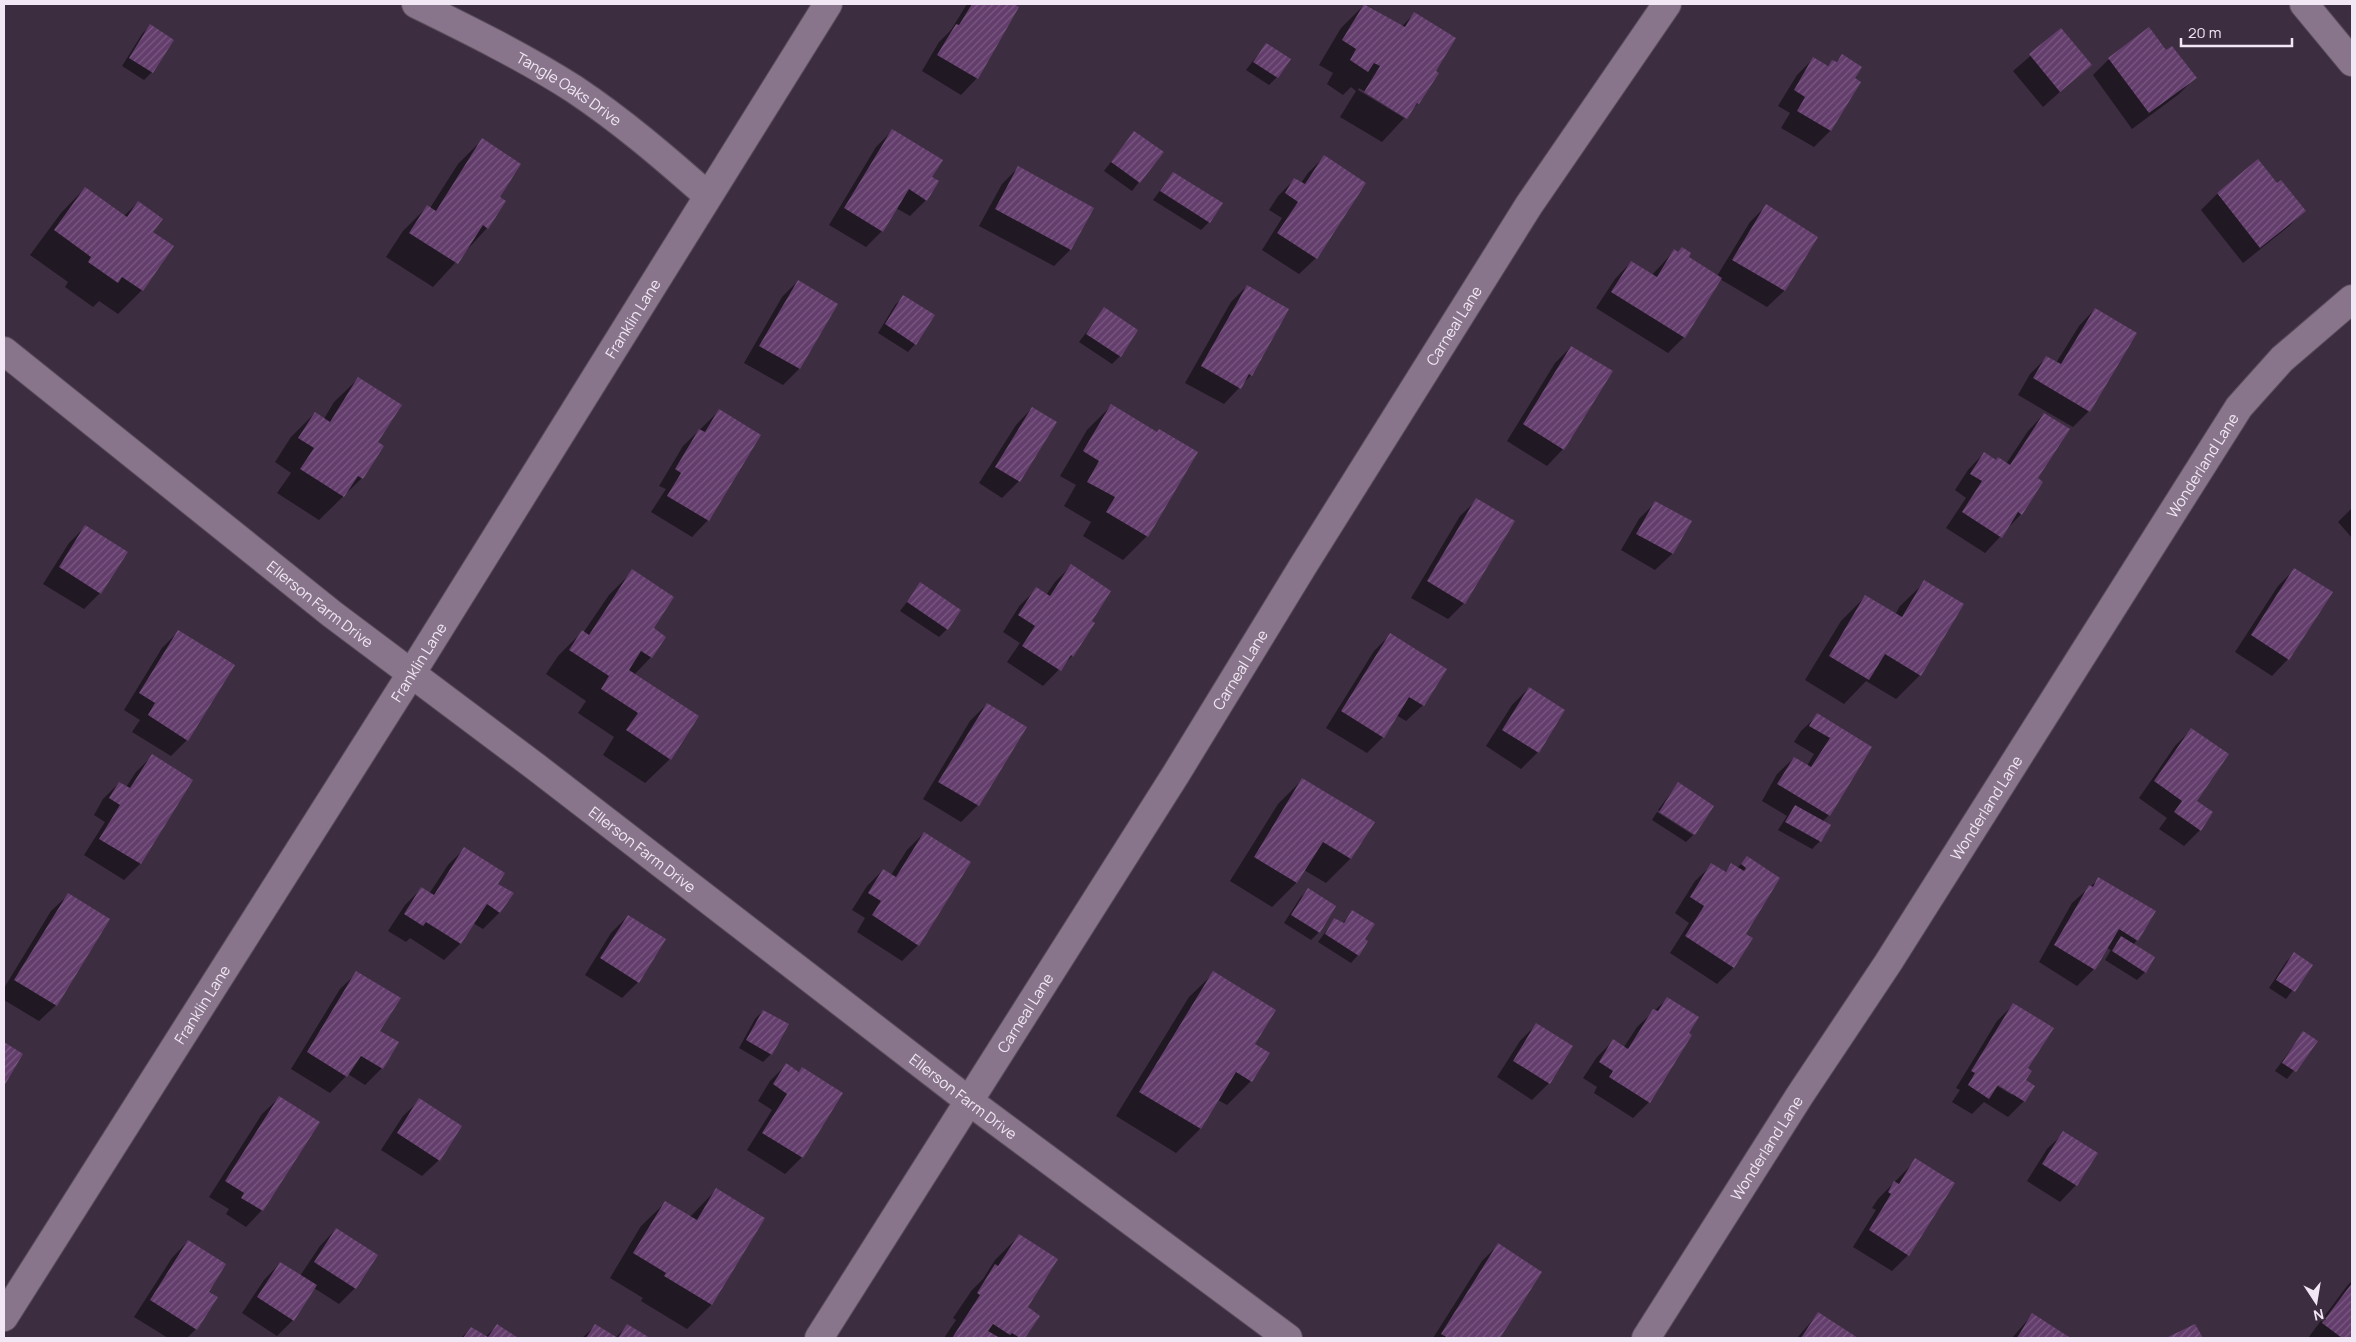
<svg xmlns="http://www.w3.org/2000/svg" width="2356" height="1342" viewBox="0 0 2356 1342" font-family="Manrope,sans-serif">
	<style>
		.shadow { fill: #0007; fill-rule: evenodd }
		.building { fill: url(#building-hatch) }
		.lines { fill: none; stroke-linecap: round; stroke-linejoin: round }
		.minor-casing { stroke: #5a4c5c; stroke-width: 30 }
		.minor { stroke: #88758c; stroke-width: 28 }
		.labels { text-anchor: middle; dominant-baseline: central; stroke-width: 4; stroke-linejoin: round; paint-order: stroke }
		.street-label { font-size: 15px; fill: #f2e7f4; stroke: #3d2d41 }
	</style>
	<defs>
		<pattern id="building-hatch" width="6" height="6" patternUnits="userSpaceOnUse" patternTransform="scale(1.25)"><rect width="6" height="6" fill="#633e6c"/><path d="M-1 1l2-2M0 6l6-6M5 7l2-2" fill="none" stroke="#7a5a82"/></pattern>
	</defs>
	<rect width="100%" height="100%" fill="#3d2d41"/>
	<!-- shadow -->
	<g class="shadow">
		<polygon points="967,4 1012,4 1018,7 977,78 961,95 922,71 939,42 951,30"/>
		<path d="M1365 4 1402 26 1414 14 1418 103 1382 142 1340 117 1356 91 1351 87 1343 95 1327 84 1333 73 1319 65 1341 28ZM1359 88 1404 115V118L1358 90Z"/>
		<polygon points="150,26 152,72 144,80 122,66 142,34"/>
		<polygon points="2061,30 2090,65 2043,107 2013,71"/>
		<polygon points="1266,44 1277,77 1269,85 1246,70"/>
		<polygon points="2166,52 2195,78 2179,94 2132,129 2093,75 2109,59"/>
		<polygon points="1842,56 1853,78 1859,82 1830,131 1814,147 1781,128 1790,113 1778,106 1797,75 1813,59 1826,67 1832,61 1835,63"/>
		<polygon points="892,131 930,177 926,200 910,216 896,208 882,231 866,247 829,225 876,147"/>
		<polygon points="1134,132 1162,152 1132,191 1104,171"/>
		<polygon points="482,140 499,197 487,228 433,287 386,257 403,231 427,207 430,208 458,164"/>
		<polygon points="1324,157 1365,183 1316,258 1299,274 1262,250 1282,218 1269,210 1278,196 1295,179 1301,183 1308,173"/>
		<polygon points="2258,161 2277,185 2304,211 2288,227 2243,263 2201,210 2217,194"/>
		<polygon points="1018,168 1092,208 1070,250 1054,266 979,226 1002,184"/>
		<polygon points="1173,173 1209,222 1201,230 1153,200"/>
		<polygon points="85,188 124,216 138,202 152,232 142,290 118,314 99,301 93,307 65,287 68,282 30,255 61,213"/>
		<polygon points="1766,206 1816,237 1784,291 1767,307 1720,279 1684,337 1668,353 1596,308 1615,279 1631,262 1652,275 1674,251 1717,276 1750,222"/>
		<polygon points="798,281 837,304 799,369 783,385 744,363 782,297"/>
		<polygon points="1247,286 1251,375 1224,404 1185,383 1231,302"/>
		<polygon points="903,297 915,344 908,352 878,333 895,305"/>
		<polygon points="1104,309 1120,356 1112,364 1079,342"/>
		<polygon points="2095,309 2089,411 2073,427 2018,395 2030,374 2047,357 2056,363 2079,326"/>
		<polygon points="1571,347 1563,449 1547,466 1507,441 1555,363"/>
		<polygon points="359,378 376,443 362,478 319,520 277,493 291,473 275,462 291,437 315,413 324,419 334,402"/>
		<polygon points="1111,406 1147,536 1123,560 1083,536 1091,522 1064,506 1076,485 1060,476 1087,430"/>
		<polygon points="1032,408 1055,423 1019,481 1002,498 979,483 1016,425"/>
		<polygon points="719,411 708,520 692,537 651,512 666,489 659,486 683,446"/>
		<polygon points="2044,414 2036,478 2021,514 1985,553 1946,528 1966,498 1955,490 1968,470 1984,453 1996,461 2006,464 2028,431"/>
		<polygon points="1477,500 1464,603 1448,619 1411,598 1460,516"/>
		<polygon points="1656,502 1690,522 1672,554 1655,570 1621,550 1639,519"/>
		<polygon points="2352,508 2352,538 2338,522"/>
		<polygon points="85,527 100,593 84,609 43,584 69,543"/>
		<polygon points="1071,566 1090,621 1072,656 1043,686 1007,662 1020,643 1003,632 1020,605 1037,589 1046,595 1055,582"/>
		<polygon points="2294,570 2288,659 2272,676 2235,652 2278,586"/>
		<polygon points="633,571 652,629 651,657 634,675 697,716 670,759 645,783 603,755 614,737 578,713 586,701 546,674 558,656 582,632 583,633 609,595"/>
		<polygon points="1925,582 1920,675 1896,699 1866,681 1844,704 1805,680 1841,621 1865,597 1895,615 1900,606"/>
		<polygon points="921,584 947,629 939,637 900,611"/>
		<polygon points="179,631 187,740 171,756 132,732 140,720 124,710 162,648"/>
		<polygon points="1390,635 1423,705 1406,721 1396,715 1383,737 1367,753 1326,728 1374,651"/>
		<polygon points="1529,688 1564,711 1538,752 1521,769 1486,746 1512,705"/>
		<polygon points="987,704 1025,728 978,805 961,822 923,799 970,721"/>
		<polygon points="1818,715 1870,747 1829,815 1822,822 1820,841 1812,849 1778,830 1787,816 1762,801 1777,774 1794,758 1807,766 1814,754 1794,742 1801,731"/>
		<polygon points="2191,730 2195,801 2200,830 2184,846 2159,829 2167,818 2139,798 2175,746"/>
		<polygon points="152,756 192,780 140,864 124,880 84,855 105,822 94,815 103,799 119,783 126,787 136,772"/>
		<polygon points="1302,780 1350,859 1326,883 1304,870 1296,883 1272,907 1230,881 1278,804"/>
		<polygon points="1678,784 1694,833 1658,810"/>
		<polygon points="1657,812 1693,835 1686,842 1652,820"/>
		<polygon points="924,833 918,945 902,961 857,932 865,918 852,910 867,886 883,870 891,875 907,850"/>
		<polygon points="464,849 496,884 512,894 499,913 483,929 473,923 460,944 444,960 410,938 406,942 388,931 405,905 421,889 429,894 448,865"/>
		<polygon points="1747,858 1744,934 1752,939 1733,968 1717,984 1670,953 1689,923 1675,913 1695,881 1712,865 1724,873 1732,865 1737,868"/>
		<polygon points="2099,879 2137,940 2133,945 2145,972 2137,980 2105,960 2111,950 2107,948 2094,969 2077,986 2039,962 2072,903"/>
		<polygon points="1308,890 1319,932 1311,940 1284,923 1300,898"/>
		<polygon points="68,895 56,1005 39,1021 4,1000 4,988 51,911"/>
		<polygon points="1352,912 1364,940 1358,955 1351,963 1318,942 1335,919 1342,924"/>
		<polygon points="628,916 638,982 622,998 585,975 611,933"/>
		<polygon points="2294,954 2311,965 2286,999 2269,988 2286,962"/>
		<polygon points="357,973 378,1032 397,1043 382,1068 365,1085 348,1074 330,1093 291,1069 340,989"/>
		<polygon points="1214,973 1254,1044 1251,1081 1227,1105 1218,1100 1200,1129 1176,1153 1116,1116 1189,997"/>
		<polygon points="1667,999 1649,1102 1633,1118 1594,1093 1597,1087 1583,1078 1597,1057 1613,1041 1624,1047 1637,1027"/>
		<path d="M2013 1005 2026 1069 2024 1080V1101L2008 1117 1984 1102 1972 1114 1952 1102 1960 1090 1956 1088 1997 1021ZM1993 1081 2012 1092V1095L1992 1083Z"/>
		<polygon points="763,1011 771,1054 763,1062 739,1048 755,1019"/>
		<polygon points="1536,1025 1572,1047 1549,1083 1532,1100 1497,1077 1520,1041"/>
		<polygon points="2303,1033 2316,1042 2287,1079 2275,1071"/>
		<polygon points="786,1065 842,1093 802,1157 785,1174 747,1150 772,1110 758,1101 770,1081"/>
		<polygon points="279,1098 318,1122 262,1210 246,1227 226,1214 229,1209 209,1197 262,1114"/>
		<polygon points="420,1100 439,1160 422,1176 381,1150 403,1116"/>
		<polygon points="2064,1133 2076,1185 2060,1202 2027,1181 2047,1149"/>
		<polygon points="1916,1160 1908,1255 1892,1271 1853,1247 1876,1210 1872,1208 1878,1199"/>
		<polygon points="716,1190 763,1219 711,1305 687,1329 641,1301 643,1298 610,1278 641,1226 666,1202 690,1217"/>
		<polygon points="336,1229 355,1288 339,1304 314,1288 293,1320 277,1336 242,1313 264,1280 280,1263 300,1276 320,1246"/>
		<polygon points="1019,1236 1026,1308 1038,1316 1024,1338 944,1338 956,1320 953,1318 972,1290 983,1279 995,1260"/>
		<polygon points="188,1241 207,1292 196,1329 187,1338 168,1338 134,1317 172,1258"/>
		<polygon points="1498,1245 1540,1272 1498,1338 1433,1338 1482,1261"/>
		<polygon points="2352,1281 2352,1338 2308,1338 2347,1286"/>
		<polygon points="1818,1314 1856,1338 1797,1338"/>
		<polygon points="2032,1315 2067,1337 2067,1338 2012,1338"/>
		<polygon points="497,1326 516,1338 461,1338 471,1328 485,1337"/>
		<polygon points="595,1326 615,1338 627,1326 648,1338 582,1338"/>
	</g>
	<!-- building -->
	<g class="building">
		<polygon points="972,4 1014,4 1019,7 978,79 937,55 956,24 959,25"/>
		<polygon points="1364,4 1405,27 1414,12 1456,38 1436,71 1439,73 1419,104 1417,103 1407,119 1364,92 1380,66 1374,63 1368,72 1350,60 1356,49 1342,40"/>
		<polygon points="150,24 174,40 153,73 129,58"/>
		<polygon points="2149,27 2166,50 2172,46 2197,78 2149,113 2108,58"/>
		<polygon points="2061,28 2092,65 2060,92 2029,54"/>
		<polygon points="1266,43 1291,59 1278,78 1253,62"/>
		<polygon points="1842,54 1862,67 1855,78 1861,82 1831,131 1797,111 1805,97 1794,90 1813,57 1828,66 1832,60 1837,62"/>
		<polygon points="892,129 943,160 932,177 939,181 927,201 909,189 883,232 844,208"/>
		<polygon points="1134,131 1164,152 1140,183 1111,162"/>
		<polygon points="482,138 521,164 500,197 506,201 488,229 483,225 458,264 409,233 427,205 436,211"/>
		<polygon points="1324,155 1366,183 1317,259 1277,233 1298,202 1285,193 1294,178 1305,184"/>
		<polygon points="2258,159 2277,183 2281,180 2306,211 2260,248 2217,193"/>
		<polygon points="1018,166 1094,208 1071,250 995,209"/>
		<polygon points="1173,172 1223,203 1210,223 1160,191"/>
		<polygon points="85,187 127,217 138,201 163,219 153,232 174,246 143,291 122,277 118,283 88,262 91,257 54,230"/>
		<polygon points="1766,204 1818,237 1785,291 1732,260"/>
		<polygon points="1682,247 1691,253 1689,257 1722,278 1685,338 1611,292 1631,261 1657,277 1674,249 1678,252"/>
		<polygon points="798,280 838,304 800,369 759,346"/>
		<polygon points="1247,285 1289,309 1252,376 1249,374 1241,389 1201,366"/>
		<polygon points="903,295 935,315 916,345 885,324"/>
		<polygon points="1104,307 1138,330 1121,357 1086,334"/>
		<polygon points="2095,308 2137,333 2090,412 2033,378 2046,356 2061,364"/>
		<polygon points="1571,346 1613,371 1564,450 1523,424"/>
		<polygon points="358,377 402,405 378,442 384,446 363,479 358,476 344,497 300,469 314,448 298,438 315,412 330,422"/>
		<polygon points="1111,404 1157,432 1159,429 1198,452 1148,537 1106,512 1115,497 1087,482 1099,461 1083,451"/>
		<polygon points="1032,407 1057,422 1020,482 995,467"/>
		<polygon points="719,409 761,435 709,521 667,496 681,473 675,469 699,429 705,432"/>
		<polygon points="2044,413 2070,429 2038,478 2043,482 2022,515 2018,512 2002,538 1962,512 1982,481 1970,474 1984,452 1996,460 1998,457 2010,465"/>
		<polygon points="1476,498 1515,521 1465,604 1427,581"/>
		<polygon points="1655,501 1692,521 1673,554 1636,534"/>
		<polygon points="85,525 128,552 101,594 59,567"/>
		<polygon points="1071,564 1111,591 1092,621 1095,623 1073,657 1071,655 1061,671 1022,646 1035,626 1018,615 1036,587 1050,596"/>
		<polygon points="2294,568 2333,592 2289,660 2251,635"/>
		<polygon points="632,569 674,597 654,628 666,637 652,658 641,651 629,670 699,716 671,760 626,730 638,713 601,689 609,676 569,650 582,630 589,635"/>
		<polygon points="1924,580 1964,604 1921,676 1885,654 1869,680 1829,656 1865,595 1902,617"/>
		<polygon points="920,582 961,610 948,630 907,602"/>
		<polygon points="178,630 235,665 188,741 148,715 155,703 139,693"/>
		<polygon points="1390,633 1447,669 1424,706 1409,697 1384,738 1341,711"/>
		<polygon points="1529,687 1565,710 1539,753 1502,730"/>
		<polygon points="987,703 1027,727 979,806 938,782"/>
		<polygon points="1817,713 1872,747 1830,816 1777,784 1794,757 1811,767 1830,738 1809,726"/>
		<polygon points="2191,728 2229,754 2197,801 2213,812 2201,831 2174,812 2182,801 2154,781"/>
		<polygon points="152,754 193,780 141,864 99,839 120,805 109,798 119,782 130,788"/>
		<polygon points="1302,778 1375,822 1351,859 1323,842 1297,883 1254,857"/>
		<polygon points="1678,782 1714,806 1695,835 1659,812"/>
		<polygon points="1795,805 1831,825 1821,842 1785,822"/>
		<polygon points="924,832 971,862 919,946 872,915 881,901 868,893 883,869 896,877"/>
		<polygon points="464,847 505,873 498,884 514,893 500,913 487,904 461,944 426,922 423,926 404,914 421,887 434,895"/>
		<polygon points="1747,856 1780,878 1746,934 1753,938 1734,968 1685,936 1704,906 1690,897 1711,863 1726,872 1731,863 1744,871 1746,868 1741,864"/>
		<polygon points="2098,877 2156,911 2138,941 2119,929 2095,970 2054,945 2089,885 2093,887"/>
		<polygon points="1308,888 1336,906 1320,933 1291,915"/>
		<polygon points="68,893 110,919 57,1006 14,980"/>
		<polygon points="1352,910 1375,924 1365,939 1368,941 1359,956 1325,934 1334,918 1344,923"/>
		<polygon points="628,915 666,939 639,983 600,958"/>
		<polygon points="2121,936 2155,957 2146,973 2112,951"/>
		<polygon points="2294,952 2313,965 2295,992 2276,980"/>
		<polygon points="356,971 401,998 380,1031 399,1042 383,1069 361,1056 347,1077 307,1052"/>
		<polygon points="1213,971 1276,1010 1255,1044 1270,1053 1252,1082 1236,1072 1201,1129 1139,1092"/>
		<polygon points="1667,997 1699,1017 1689,1033 1692,1035 1650,1103 1609,1077 1613,1071 1599,1062 1613,1039 1628,1049 1653,1009 1658,1011"/>
		<polygon points="2013,1003 2054,1028 2028,1068 2032,1071 2026,1080 2035,1086 2025,1102 1998,1085 1989,1099 1968,1085 1975,1073 1971,1071"/>
		<polygon points="763,1010 789,1024 772,1055 746,1040"/>
		<polygon points="1536,1023 1573,1046 1550,1084 1513,1061"/>
		<polygon points="2303,1031 2318,1041 2296,1072 2282,1063"/>
		<polygon points="4,1042 23,1054 4,1086"/>
		<polygon points="786,1063 799,1072 802,1067 843,1093 803,1158 762,1133 787,1094 773,1084"/>
		<polygon points="279,1096 320,1122 263,1211 241,1198 244,1193 225,1181"/>
		<polygon points="419,1098 462,1126 440,1161 397,1133"/>
		<polygon points="2063,1131 2098,1153 2077,1186 2042,1164"/>
		<polygon points="1915,1158 1955,1183 1909,1256 1869,1230 1891,1194 1888,1192 1894,1181 1899,1184"/>
		<polygon points="716,1188 765,1218 712,1305 664,1276 666,1273 633,1253 665,1201 697,1220"/>
		<polygon points="336,1228 378,1255 356,1289 314,1262"/>
		<polygon points="1019,1234 1058,1259 1028,1307 1040,1316 1025,1338 1020,1338 1012,1333 1010,1335 993,1324 988,1331 1000,1338 952,1338 980,1295 977,1293 995,1264 998,1266"/>
		<polygon points="188,1240 226,1264 209,1292 218,1297 197,1330 150,1300"/>
		<polygon points="1498,1243 1542,1272 1500,1338 1448,1338 1441,1334"/>
		<polygon points="280,1262 317,1285 294,1321 257,1297"/>
		<polygon points="2352,1283 2352,1338 2342,1338 2322,1323"/>
		<polygon points="1818,1312 1858,1338 1801,1338"/>
		<polygon points="2032,1313 2069,1337 2068,1338 2017,1338"/>
		<polygon points="497,1324 518,1338 463,1338 471,1327 488,1337"/>
		<polygon points="595,1324 618,1338 586,1338"/>
		<polygon points="627,1324 650,1338 618,1338"/>
		<polygon points="2195,1324 2203,1338 2166,1338"/>
	</g>
	<g class="lines">
		<defs>
			<g id="minor">
				<path id="s1" d="M416 4C469 30 524 57 574 89 622 121 665 158 708 196"/>
				<polyline points="2304,4 2352,62"/>
				<path id="s2" d="M4 351 332 614 536 767 969 1101 1288 1338"/>
				<path id="s3" d="M4 1317 411 674 828 4"/>
				<path id="s4" d="M819 1338 1176 774 1303 566 1529 205 1667 4"/>
				<path id="s5" d="M1646 1338 1800 1095 1888 963 2239 407 2282 359 2352 299"/>
			</g>
		</defs>
		<!-- minor casing -->
		<use href="#minor" class="minor-casing"/>
		<!-- minor -->
		<use href="#minor" class="minor"/>
	</g>
	<g class="labels">
		<!-- street labels -->
		<g class="street-label">
			<text stroke="none"><textPath href="#s1" startOffset="175">Tangle Oaks Drive</textPath></text>
			<text stroke="none"><textPath href="#s3" startOffset="1180">Franklin Lane</textPath></text>
			<text stroke="none"><textPath href="#s4" startOffset="1195">Carneal Lane</textPath></text>
			<text stroke="none"><textPath href="#s5" startOffset="1035">Wonderland Lane</textPath></text>
			<text stroke="none"><textPath href="#s2" startOffset="405">Ellerson Farm Drive</textPath></text>
			<text stroke="none"><textPath href="#s3" startOffset="775">Franklin Lane</textPath></text>
			<text stroke="none"><textPath href="#s4" startOffset="790">Carneal Lane</textPath></text>
			<text stroke="none"><textPath href="#s5" startOffset="630">Wonderland Lane</textPath></text>
			<text stroke="none"><textPath href="#s2" startOffset="810">Ellerson Farm Drive</textPath></text>
			<text stroke="none"><textPath href="#s3" startOffset="370">Franklin Lane</textPath></text>
			<text stroke="none"><textPath href="#s4" startOffset="385">Carneal Lane</textPath></text>
			<text stroke="none"><textPath href="#s2" startOffset="1215">Ellerson Farm Drive</textPath></text>
			<text stroke="none"><textPath href="#s5" startOffset="225">Wonderland Lane</textPath></text>
		</g>
	</g>
	<!-- border -->
	<rect width="2356" height="1342" fill="none" stroke="#f2e7f4" stroke-width="10"/>
	<!-- north arrow -->
	<g transform="translate(2316 1302) rotate(168)" stroke="#3d2d41" stroke-width="4" paint-order="stroke">
	<path d="M0-4L9 19L0 12L-9 19Z" fill="#f2e7f4"/>
	<text y="-8" font-size="14" font-weight="bold" text-anchor="middle" fill="#f2e7f4">N</text>
	</g>
	<!-- scale -->
	<path d="M2181 38v8h111v-8" fill="none" stroke="#f2e7f4" stroke-width="2.5"/>
	<text x="2188" y="38" font-size="15" fill="#f2e7f4" stroke="#3d2d41" stroke-width="4" paint-order="stroke">20 m</text>
</svg>
